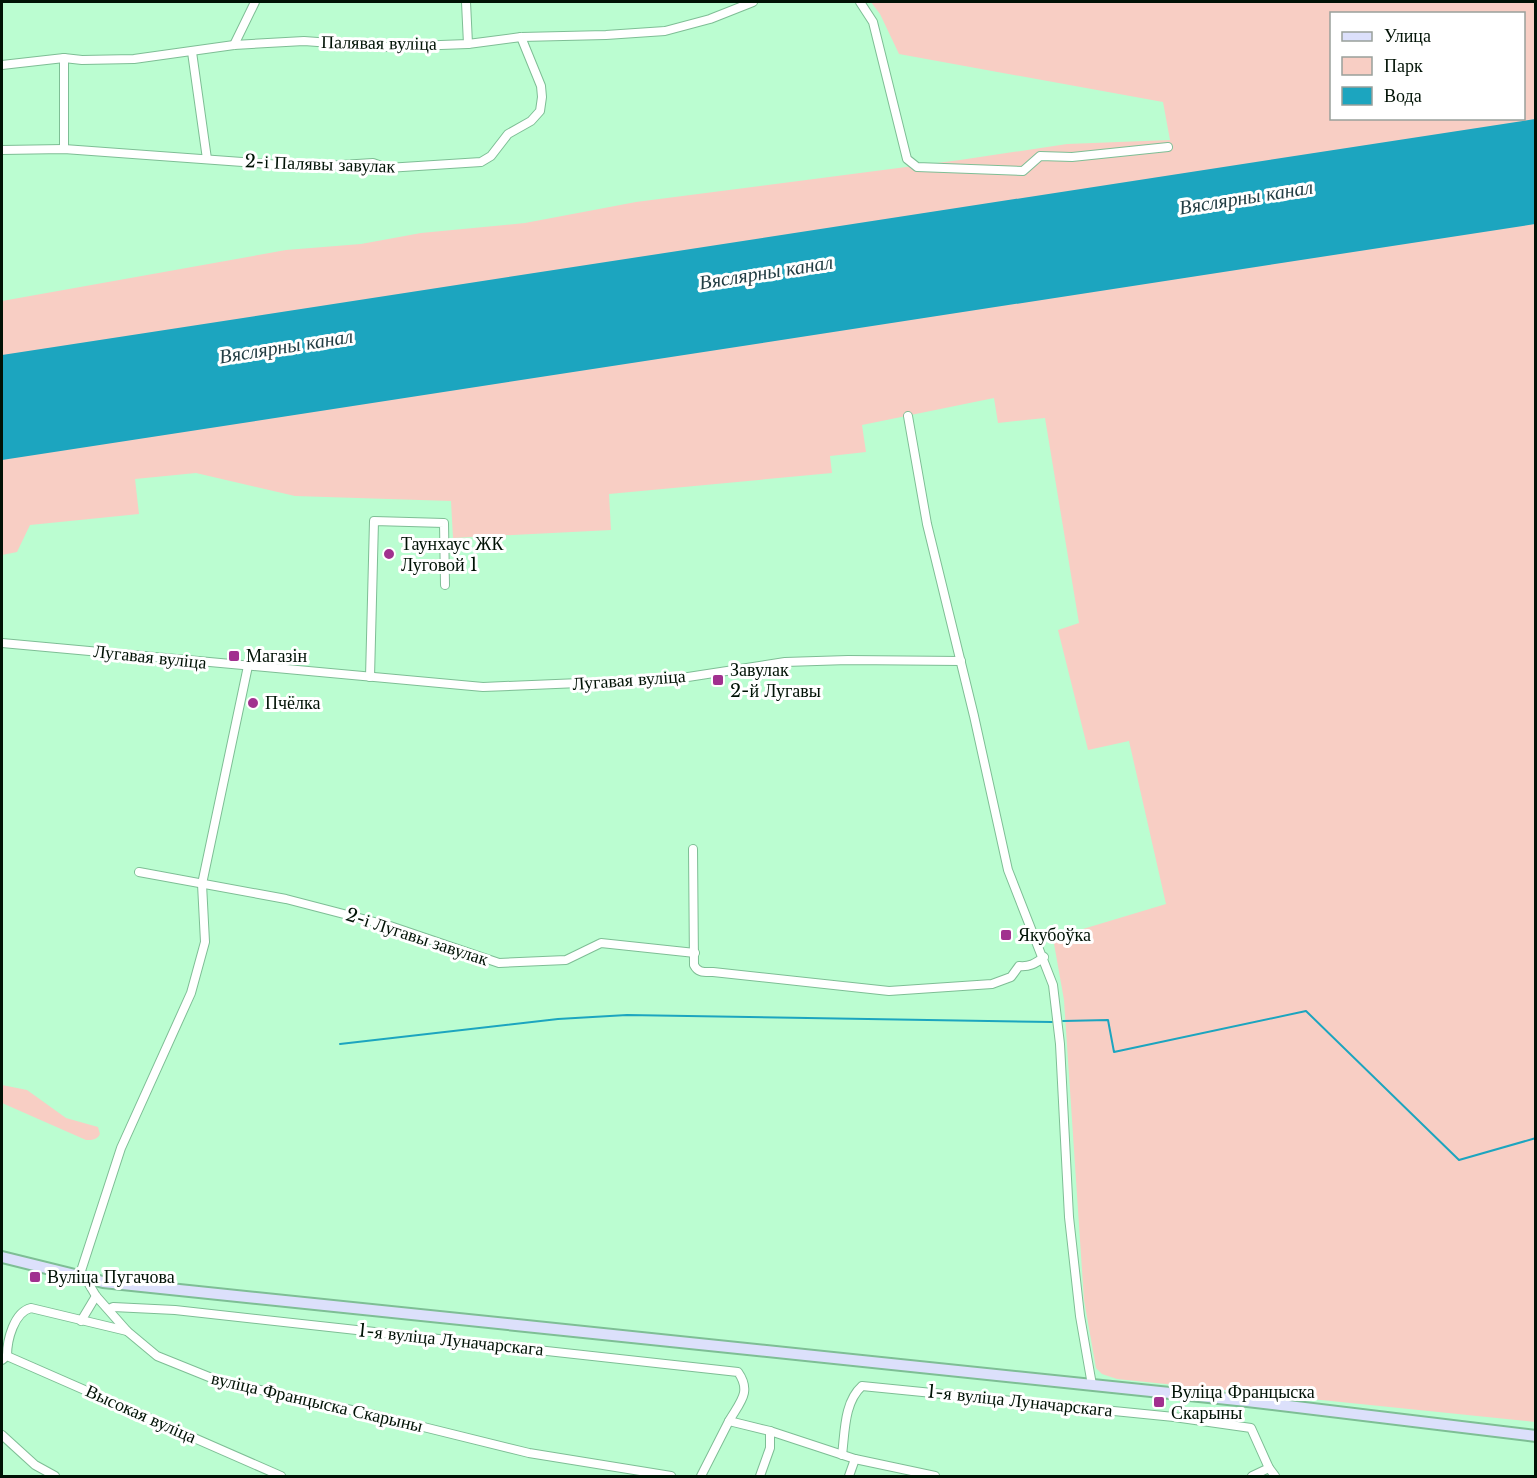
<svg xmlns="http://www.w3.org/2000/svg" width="1537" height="1478" viewBox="0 0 1537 1478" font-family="'Libre Baskerville',serif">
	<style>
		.green { fill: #f8cec4; fill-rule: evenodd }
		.water { fill: #1ca5bf }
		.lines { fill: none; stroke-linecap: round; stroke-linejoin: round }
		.stream { stroke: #1ca5bf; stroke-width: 2 }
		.street-casing { stroke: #7ebe95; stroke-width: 10 }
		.secondary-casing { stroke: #7ebe95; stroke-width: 14 }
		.street { stroke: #fff; stroke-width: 8 }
		.secondary { stroke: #dce0fb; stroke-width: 10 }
		.poi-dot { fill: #a1318f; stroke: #fff; stroke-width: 2 }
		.labels { text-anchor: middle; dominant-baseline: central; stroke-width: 6; stroke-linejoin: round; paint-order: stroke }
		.street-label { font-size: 18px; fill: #001205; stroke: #fff }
		.poi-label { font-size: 18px; fill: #001205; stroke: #fff; text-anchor: start }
		.water-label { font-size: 20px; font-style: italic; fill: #223d43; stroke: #fff }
	</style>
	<rect width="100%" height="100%" fill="#bbfdd1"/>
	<!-- green -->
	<g class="green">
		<path d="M871 2H1535V1422L1117 1379 1102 1374 1096 1368 1084 1300 1064 1000 1053 938 1166 904 1129 741 1088 750 1058 630 1079 623 1045 418 998 423 994 398 862 425 866 452 830 456 832 473 609 494 611 530 453 538 451 501 295 496 196 473 135 479 139 514 30 525 17 552 2 555V301L286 250 361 244 421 233 525 223 636 202 960 160 1067 144 1170 140 1163 102 899 54 880 14ZM1332 14H1524V118H1332Z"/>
		<path d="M2 1085 27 1090 66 1118 98 1127 100 1134C97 1140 92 1140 86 1140L2 1103Z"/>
	</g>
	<!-- water -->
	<polygon class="water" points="1535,119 1535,224 2,460 2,355"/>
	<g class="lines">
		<!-- stream -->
		<g class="stream">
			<polyline points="1063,1021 1108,1020 1114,1052 1306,1011 1459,1160 1536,1138"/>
			<polyline points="340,1044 558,1019 627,1015 1052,1022"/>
		</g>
		<defs>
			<g id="street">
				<polyline points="466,2 468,44"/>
				<polyline points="860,2 873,22 907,159 917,167 1023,171 1040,156 1072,157 1168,147"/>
				<polyline points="234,45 255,2"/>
				<polyline points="192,52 207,159"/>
				<polyline points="2,65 64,58 82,60 134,59 234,45 304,41 386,47 468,44 521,37 606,35 665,31 710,19 753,2"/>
				<polyline points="64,149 64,58"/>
				<polyline points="2,150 64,149 309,167 373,163 387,168 481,162 491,156 508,134 531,121 540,111 542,97 541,86 521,37"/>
				<polyline points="908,416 927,524 974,716 1008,870 1053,985 1060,1044 1069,1217 1080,1316 1092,1385"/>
				<polyline points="2,643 483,687 675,679 785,662 848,660 961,661"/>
				<polyline points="370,677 374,521 444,523 445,585"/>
				<path d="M693 849 694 965C698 973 704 972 713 972L889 991 992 984 1011 977 1019 966C1029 967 1035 964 1044 957"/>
				<polyline points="139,872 286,899 390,926 499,963 566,960 601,943 695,953"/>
				<polyline points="79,1277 121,1148 191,993 205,942 202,884 248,666"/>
				<polyline points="86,1279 96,1296 127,1331"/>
				<path d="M109 1309 113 1307 175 1310 738 1372C752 1392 740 1402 729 1421"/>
				<polyline points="81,1321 96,1296"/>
				<path d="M7 1356C7 1340 14 1312 31 1308L127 1331 157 1356 219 1381 379 1416 529 1453 671 1476"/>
				<polyline points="2,1360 7,1356 281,1476"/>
				<polyline points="2,1435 35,1465 55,1476"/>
				<path d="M842 1455C845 1432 844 1402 862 1386L1174 1417 1251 1428 1269 1468 1275 1476"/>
				<polyline points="701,1476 729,1421 770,1431 855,1459 935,1476"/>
				<polyline points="760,1476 770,1448 770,1431"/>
				<polyline points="849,1476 855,1459"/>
				<polyline points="1252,1476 1269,1468"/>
			</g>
			<polyline id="secondary" points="2,1257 103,1282 1247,1401 1536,1436"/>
		</defs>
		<!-- street casing -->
		<use href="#street" class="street-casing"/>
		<!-- secondary casing -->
		<use href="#secondary" class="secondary-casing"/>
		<!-- street -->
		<use href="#street" class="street"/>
		<!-- secondary -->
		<use href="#secondary" class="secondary"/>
	</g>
	<!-- markers -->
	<g class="poi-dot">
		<circle cx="389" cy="554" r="6"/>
		<rect x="228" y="650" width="12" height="12" rx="3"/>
		<rect x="712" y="674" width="12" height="12" rx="3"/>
		<circle cx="253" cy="703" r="6"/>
		<rect x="1000" y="929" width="12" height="12" rx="3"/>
		<rect x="29" y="1271" width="12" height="12" rx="3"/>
		<rect x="1153" y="1396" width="12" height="12" rx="3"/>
	</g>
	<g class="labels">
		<!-- street labels -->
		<g class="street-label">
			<text transform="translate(379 43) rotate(1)">Палявая вуліца</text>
			<text transform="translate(320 164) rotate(2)">2-і Палявы завулак</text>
			<text transform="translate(150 657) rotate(6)">Лугавая вуліца</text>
			<text transform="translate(629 680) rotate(-4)">Лугавая вуліца</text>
			<text transform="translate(417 937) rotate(18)">2-і Лугавы завулак</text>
			<text transform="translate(451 1340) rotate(6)">1-я вуліца Луначарскага</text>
			<text transform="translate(1020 1401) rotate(6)">1-я вуліца Луначарскага</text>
			<text transform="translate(317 1402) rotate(13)">вуліца Францыска Скарыны</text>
			<text transform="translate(141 1414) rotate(24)">Высокая вуліца</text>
		</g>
		<!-- poi labels -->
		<g class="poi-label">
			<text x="401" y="544">Таунхаус ЖК<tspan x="401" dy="21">Луговой 1</tspan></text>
			<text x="246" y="656">Магазін</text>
			<text x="730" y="670">Завулак<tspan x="730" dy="21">2-й Лугавы</tspan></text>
			<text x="265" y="703">Пчёлка</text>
			<text x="1018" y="935">Якубоўка</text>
			<text x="47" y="1277">Вуліца Пугачова</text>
			<text x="1171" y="1392">Вуліца Францыска<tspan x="1171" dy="21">Скарыны</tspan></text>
		</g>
		<!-- water labels -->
		<g class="water-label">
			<text transform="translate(1246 197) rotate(-9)">Вяслярны канал</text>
			<text transform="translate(766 272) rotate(-9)">Вяслярны канал</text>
			<text transform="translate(286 346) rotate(-9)">Вяслярны канал</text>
		</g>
	</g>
	<!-- border -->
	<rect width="1537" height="1478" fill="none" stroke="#001205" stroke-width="6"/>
	<!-- legend -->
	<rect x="1330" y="12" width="195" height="108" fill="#ffffff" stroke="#99a09b" stroke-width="1.5"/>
	<rect x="1342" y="32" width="30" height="9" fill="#dce0fb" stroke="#99a09b" stroke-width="1.5"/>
	<text x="1384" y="42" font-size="18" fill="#001205">Улица</text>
	<rect x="1342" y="57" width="30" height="18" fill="#f8cec4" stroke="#99a09b" stroke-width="1.5"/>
	<text x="1384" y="72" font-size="18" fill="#001205">Парк</text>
	<rect x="1342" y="87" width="30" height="18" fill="#1ca5bf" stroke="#99a09b" stroke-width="1.5"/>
	<text x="1384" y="102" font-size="18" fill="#001205">Вода</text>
</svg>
